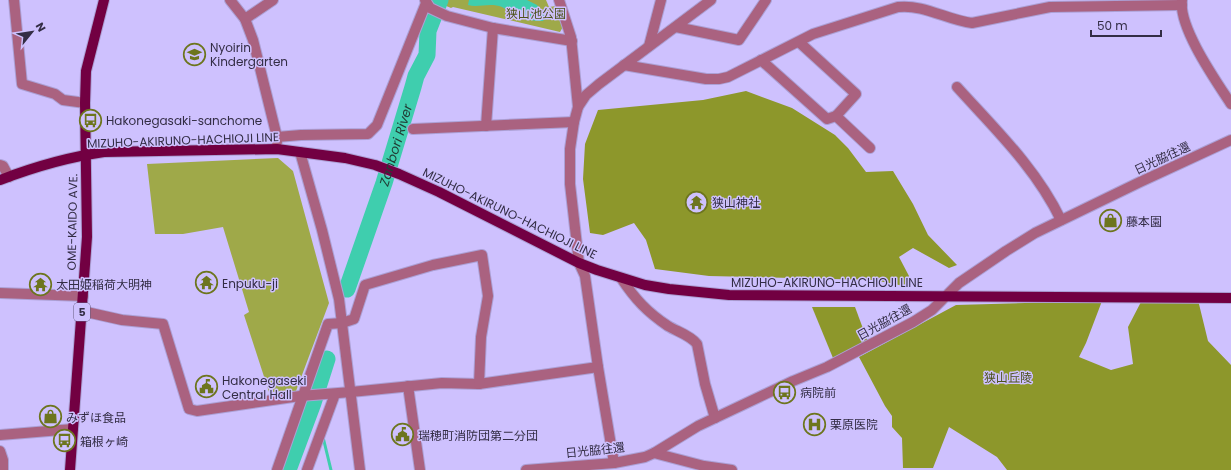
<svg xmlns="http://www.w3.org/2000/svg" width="1231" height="470" viewBox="0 0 1231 470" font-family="Poppins,'Noto Sans JP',sans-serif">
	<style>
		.green { fill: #9fa949 }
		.forest { fill: #8d972b }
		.water { fill: #3fceae }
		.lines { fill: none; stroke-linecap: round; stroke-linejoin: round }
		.stream { stroke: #3fceae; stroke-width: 3 }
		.river { stroke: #3fceae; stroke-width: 17 }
		.minor-casing { stroke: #aca0d5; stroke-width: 12 }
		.major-casing { stroke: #aca0d5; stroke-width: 12 }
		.minor { stroke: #aa6280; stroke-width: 10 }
		.major { stroke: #720042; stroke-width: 10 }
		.labels { text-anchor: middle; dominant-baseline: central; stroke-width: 3; stroke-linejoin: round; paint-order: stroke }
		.shield { fill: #cec1fe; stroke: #62597c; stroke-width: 1 }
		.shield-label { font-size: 11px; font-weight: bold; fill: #332d45 }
		.park-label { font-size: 12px; fill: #4d531c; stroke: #cec1fe }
		.poi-label { font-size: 12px; fill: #332d45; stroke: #cec1fe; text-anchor: start }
		.street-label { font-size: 12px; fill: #332d45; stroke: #cec1fe }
		.water-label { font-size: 13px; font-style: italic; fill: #213e36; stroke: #cec1fe }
	</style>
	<rect width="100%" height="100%" fill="#cec1fe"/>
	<!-- green -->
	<g class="green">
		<polygon points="432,0 546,0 549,7 556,6 564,25 560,32 453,7 451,8"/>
		<polygon points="278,158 293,171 329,303 296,391 269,392 244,315 249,312 223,227 183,234 155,234 147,164"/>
	</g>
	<!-- forest -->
	<g class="forest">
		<polygon points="746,91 792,108 835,135 848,148 866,172 893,171 913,204 928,235 957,265 949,268 913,248 899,257 909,276 904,286 874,280 709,276 655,269 646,240 634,223 603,235 590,233 583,179 585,144 598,110 703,100"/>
		<polygon points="1142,300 1198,300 1208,341 1231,365 1231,470 1007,470 997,457 949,427 933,468 903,468 902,438 892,427 892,416 885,406 859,357 956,305 1102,301 1086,343 1079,357 1111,370 1133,364 1128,327"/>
		<polygon points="812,307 855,307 868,342 833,358"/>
	</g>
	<!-- water -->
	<path class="water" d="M469 0H527L537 5 542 11 545 18 543 21C534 21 520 19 512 15 509 12 506 9 502 7 490 2 479 8 468 5Z"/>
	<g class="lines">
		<!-- stream -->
		<polyline class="stream" points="323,437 331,470"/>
		<!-- river -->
		<g class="river">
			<path id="s1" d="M347 289 384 183 413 87 416 76 427 55 428 31 440 0"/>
			<polyline points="288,470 313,403 327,359"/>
		</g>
		<defs>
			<g id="minor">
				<polyline points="14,0 22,84 55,94 63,100 85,103"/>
				<polyline points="230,0 245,19 253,40 277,137 277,142"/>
				<polyline points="425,0 430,8 447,16 493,28 572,41"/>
				<polyline points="559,0 571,37 578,107"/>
				<path d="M1182 0C1178 27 1216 81 1231 104"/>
				<polyline points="245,19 273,0"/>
				<polyline points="676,27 739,40 766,0"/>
				<polyline points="799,42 856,94 836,116"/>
				<polyline points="649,46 661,0"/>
				<polyline points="761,60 827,119 836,116 870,148"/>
				<path d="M624 65 706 79H719L728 77 813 34 898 7C924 4 947 20 972 23L1050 7 1182 5"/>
				<path d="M957 87C995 129 1036 168 1061 220"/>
				<polyline points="486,126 493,28"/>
				<polyline points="413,129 574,122"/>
				<polyline points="277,137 301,135 368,134 377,125 426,3"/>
				<polyline points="300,152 322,230 339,299 360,470"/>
				<polyline points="0,165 3,166 9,177"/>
				<path d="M621 278C635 299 647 312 668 326 678 332 690 335 697 344L705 384 715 418"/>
				<polyline points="0,293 83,296"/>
				<polyline points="82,311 122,320 163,324 189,409 197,411 300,396 351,392 442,383 479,384 598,367"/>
				<polyline points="408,386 420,470"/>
				<polyline points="0,435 73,429"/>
				<polyline points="0,451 3,460 3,470"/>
				<polyline points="654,453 704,466 732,470"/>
				<polyline points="614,463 598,367 585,276 579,263 570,184 570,149 574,122 578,107 586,95 599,84 711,0"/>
				<polyline points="277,470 328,324 342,323 354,319 365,285 433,265 482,255 488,296 481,337 479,384"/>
				<polyline points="307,470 335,394"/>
				<polyline points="526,470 614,463 645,457 654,453 698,426 793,381 827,367 913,322 932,310 959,283 1006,251 1035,233 1140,182 1231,140"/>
			</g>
			<g id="major">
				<path d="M0 180C34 167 68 157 104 152L277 149 345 158 375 165 399 174 439 192 579 263 597 270 645 285 669 289 729 295 1231 298"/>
				<polyline points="70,470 87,237 85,103 86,71 104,0"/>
			</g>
		</defs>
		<!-- minor casing -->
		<use href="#minor" class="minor-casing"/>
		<!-- major casing -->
		<use href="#major" class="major-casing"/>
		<!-- minor -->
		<use href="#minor" class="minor"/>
		<!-- major -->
		<use href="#major" class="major"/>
	</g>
	<!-- icons -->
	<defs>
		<symbol id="school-ring" viewBox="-11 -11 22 22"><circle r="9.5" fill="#cec1fe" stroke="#6d751e" stroke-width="1.5"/><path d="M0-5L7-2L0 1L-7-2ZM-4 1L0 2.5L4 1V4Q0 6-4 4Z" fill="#6d751e"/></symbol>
		<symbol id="bus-ring" viewBox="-11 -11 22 22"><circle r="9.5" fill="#cec1fe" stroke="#6d751e" stroke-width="1.5"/><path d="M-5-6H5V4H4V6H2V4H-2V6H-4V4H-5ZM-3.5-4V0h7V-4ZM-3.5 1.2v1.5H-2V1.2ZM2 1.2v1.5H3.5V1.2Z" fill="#6d751e"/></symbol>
		<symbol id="temple-ring" viewBox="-11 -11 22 22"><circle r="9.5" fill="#cec1fe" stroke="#6d751e" stroke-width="1.5"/><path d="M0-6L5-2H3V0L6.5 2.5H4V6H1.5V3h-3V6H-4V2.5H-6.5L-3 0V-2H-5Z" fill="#6d751e"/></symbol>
		<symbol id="shop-ring" viewBox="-11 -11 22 22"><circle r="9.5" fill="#cec1fe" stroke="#6d751e" stroke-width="1.5"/><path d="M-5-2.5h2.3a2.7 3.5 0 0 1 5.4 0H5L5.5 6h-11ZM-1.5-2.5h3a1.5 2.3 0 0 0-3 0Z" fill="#6d751e"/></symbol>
		<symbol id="civic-ring" viewBox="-11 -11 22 22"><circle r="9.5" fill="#cec1fe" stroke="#6d751e" stroke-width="1.5"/><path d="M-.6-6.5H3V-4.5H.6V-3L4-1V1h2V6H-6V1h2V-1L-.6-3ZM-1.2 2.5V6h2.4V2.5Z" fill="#6d751e"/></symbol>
		<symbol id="hospital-ring" viewBox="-11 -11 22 22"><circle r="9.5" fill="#cec1fe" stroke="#6d751e" stroke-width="1.5"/><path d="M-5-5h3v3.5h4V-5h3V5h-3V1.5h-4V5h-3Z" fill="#6d751e"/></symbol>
	</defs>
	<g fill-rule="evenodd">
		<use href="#school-ring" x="182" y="42" width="25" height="25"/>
		<use href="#bus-ring" x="78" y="108" width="25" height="25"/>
		<use href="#temple-ring" x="684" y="190" width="25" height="25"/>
		<use href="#shop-ring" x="1098" y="208" width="25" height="25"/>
		<use href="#temple-ring" x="194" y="270" width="25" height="25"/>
		<use href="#temple-ring" x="28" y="272" width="25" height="25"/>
		<use href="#civic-ring" x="194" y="374" width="25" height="25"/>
		<use href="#bus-ring" x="772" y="380" width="25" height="25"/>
		<use href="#shop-ring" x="38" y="404" width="25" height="25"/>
		<use href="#hospital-ring" x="802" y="412" width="25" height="25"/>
		<use href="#civic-ring" x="390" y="422" width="25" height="25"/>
		<use href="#bus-ring" x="52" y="428" width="25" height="25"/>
	</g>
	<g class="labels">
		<!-- shield labels -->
		<rect class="shield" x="74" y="303" width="16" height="18" rx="3"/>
		<g class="shield-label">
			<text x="82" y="312">5</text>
		</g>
		<!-- park labels -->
		<g class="park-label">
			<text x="536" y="13">狭山池公園</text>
			<text x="1008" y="377">狭山丘陵</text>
		</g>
		<!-- poi labels -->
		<g class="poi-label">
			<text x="210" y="47">Nyoirin<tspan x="210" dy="14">Kindergarten</tspan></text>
			<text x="106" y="120">Hakonegasaki-sanchome</text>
			<text x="712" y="202">狭山神社</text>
			<text x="1126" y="221">藤本園</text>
			<text x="222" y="283">Enpuku-ji</text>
			<text x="56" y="284">太田姫稲荷大明神</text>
			<text x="222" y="380">Hakonegaseki<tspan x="222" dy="14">Central Hall</tspan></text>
			<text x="800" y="392">病院前</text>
			<text x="66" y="417">みずほ食品</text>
			<text x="830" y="424">栗原医院</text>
			<text x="418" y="435">瑞穂町消防団第二分団</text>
			<text x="80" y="441">箱根ヶ崎</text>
		</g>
		<!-- street labels -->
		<g class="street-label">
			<text transform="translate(183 140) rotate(-2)">MIZUHO-AKIRUNO-HACHIOJI LINE</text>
			<text transform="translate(1162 158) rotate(-25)">日光脇往還</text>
			<text transform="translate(510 213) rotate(26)">MIZUHO-AKIRUNO-HACHIOJI LINE</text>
			<text transform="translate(72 222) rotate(-89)">OME-KAIDO AVE.</text>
			<text x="827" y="282">MIZUHO-AKIRUNO-HACHIOJI LINE</text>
			<text transform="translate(884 322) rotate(-29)">日光脇往還</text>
			<text transform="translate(595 450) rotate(-6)">日光脇往還</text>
		</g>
		<!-- water labels -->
		<g class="water-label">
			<text stroke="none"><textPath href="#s1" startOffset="152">Zanbori River</textPath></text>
		</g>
	</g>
	<!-- north arrow -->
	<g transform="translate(32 32) rotate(60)" stroke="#cec1fe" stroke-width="3" paint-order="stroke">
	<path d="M0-3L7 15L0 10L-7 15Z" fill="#332d45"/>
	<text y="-6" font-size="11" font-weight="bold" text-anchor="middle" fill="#332d45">N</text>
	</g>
	<!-- scale -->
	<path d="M1091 30v6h70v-6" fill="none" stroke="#332d45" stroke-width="2"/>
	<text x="1097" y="30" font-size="12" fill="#332d45" stroke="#cec1fe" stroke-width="3" paint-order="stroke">50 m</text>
</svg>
